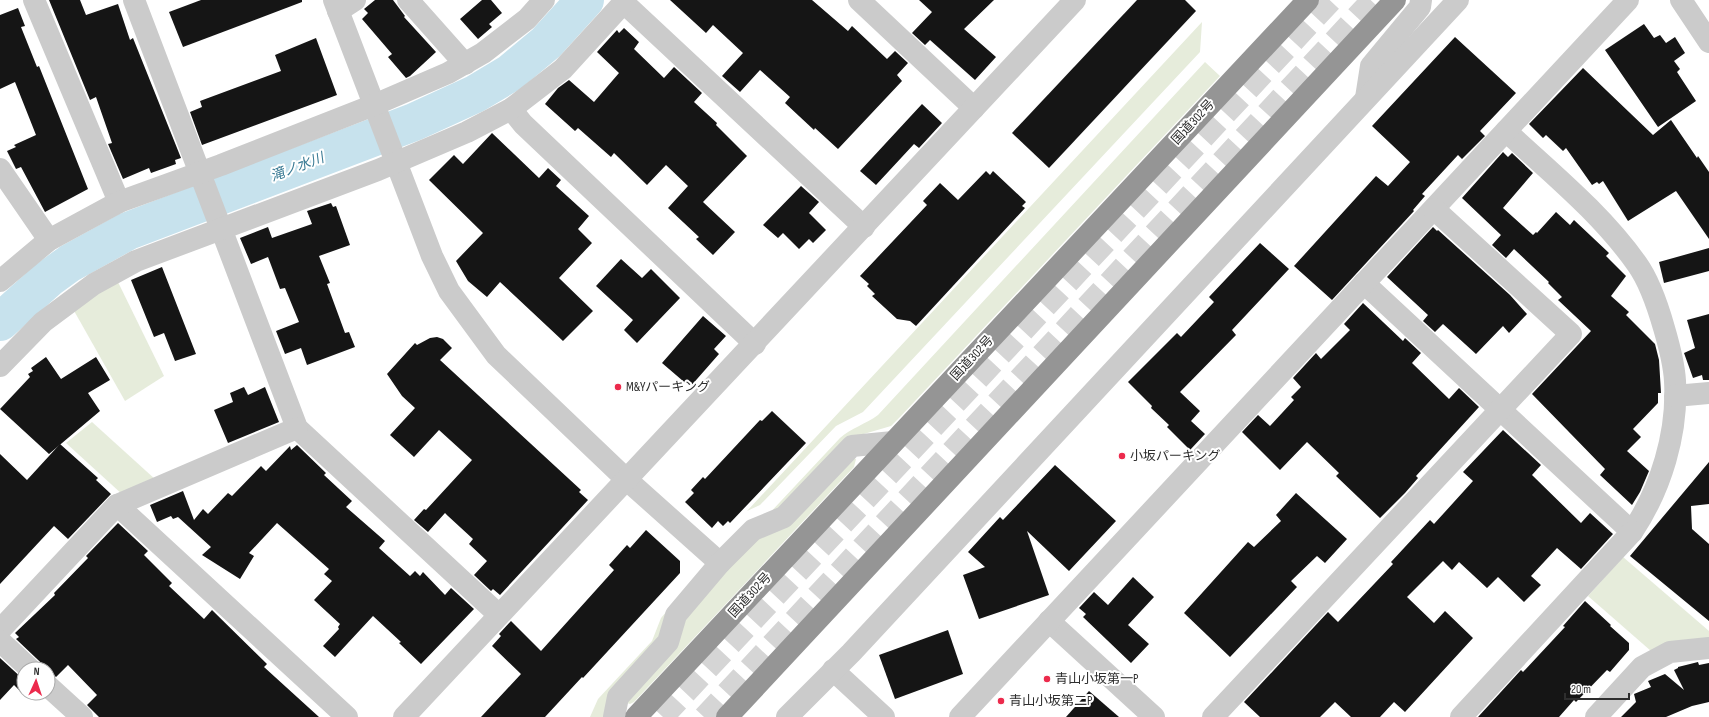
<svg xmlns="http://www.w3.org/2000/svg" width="1709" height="717" viewBox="0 0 1709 717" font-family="'Sofia Sans Condensed','Noto Sans JP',sans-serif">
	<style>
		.green { fill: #e6ecdb }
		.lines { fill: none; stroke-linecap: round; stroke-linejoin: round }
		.river { stroke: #c7e2ed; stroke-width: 38 }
		.building { fill: #151515 }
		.highway-tunnel { stroke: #d5d5d5; stroke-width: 22; stroke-dasharray: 22 11; stroke-linecap: butt }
		.minor { stroke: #cbcbcb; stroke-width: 22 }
		.highway { stroke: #959595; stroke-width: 22 }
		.poi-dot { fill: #ec2a4c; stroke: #fff; stroke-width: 1.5 }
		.labels { text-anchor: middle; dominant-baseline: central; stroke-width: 4; stroke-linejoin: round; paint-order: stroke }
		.street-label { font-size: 13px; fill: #2e2e2e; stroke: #fff }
		.poi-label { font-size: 13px; fill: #2e2e2e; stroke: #fff; text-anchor: start }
		.water-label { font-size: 14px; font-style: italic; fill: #397a94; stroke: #fff }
	</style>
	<rect width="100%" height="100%" fill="#fff"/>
	<!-- green -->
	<g class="green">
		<polygon points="1202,22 1200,52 863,412 836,426 760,505 747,511"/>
		<path d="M1205 62 1220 76 900 417 891 426 857 436 782 511 766 517 840 438C851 428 866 424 878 415Z"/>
		<polygon points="117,280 164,376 125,401 73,309"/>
		<polygon points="92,422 156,480 123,495 66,443"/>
		<polygon points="851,458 856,459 854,467 634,702 630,704 627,703 626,697 676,625 757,535"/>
		<polygon points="1623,557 1709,631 1709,639 1651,651 1588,596"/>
		<polygon points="673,604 665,631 605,717 590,717 598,699 652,641 661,618"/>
	</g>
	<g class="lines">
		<!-- river -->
		<polyline class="river" points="0,322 48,279 70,263 128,231 414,122 475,94 510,73 546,43 585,0"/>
	</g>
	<!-- building -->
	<g class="building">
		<polygon points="49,0 80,0 86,15 118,4 130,40 133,38 181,158 175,160 176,164 151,173 149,168 123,179 108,144 112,143 96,97 90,100"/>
		<polygon points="201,0 302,0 302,2 183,47 169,12"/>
		<polygon points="375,0 393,0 405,16 404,17 436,52 410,76 406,78 388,57 392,54 362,19 368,13 364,9"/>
		<polygon points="482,0 491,0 502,13 489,24 492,27 478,39 460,19"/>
		<polygon points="670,0 812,0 848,31 852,26 887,59 895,51 908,63 897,75 902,81 838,149 815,128 814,130 785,103 790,97 760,70 740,92 722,76 743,53 713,25 706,33"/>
		<polygon points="919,0 994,0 964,29 996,57 975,80 930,40 925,45 912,33 932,12"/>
		<polygon points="1137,0 1185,0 1196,11 1049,168 1012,133"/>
		<polygon points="18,8 25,26 21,27 37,67 39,66 88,189 45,212 21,167 16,169 7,151 16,147 14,145 36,135 15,82 0,89 0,15"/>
		<polygon points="1644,24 1654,38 1660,35 1666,43 1675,37 1685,53 1674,61 1680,69 1677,72 1696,101 1658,127 1605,50"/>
		<polygon points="624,28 639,42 634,49 664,78 674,67 702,93 694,102 717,123 716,125 747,156 703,202 735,232 713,255 696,239 699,237 668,208 688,186 666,165 647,185 614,153 611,157 578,128 575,131 545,104 558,88 569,80 594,102 619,73 597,52 617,30 619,33"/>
		<polygon points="1455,37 1516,93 1480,131 1485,136 1462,159 1458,155 1422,194 1425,196 1413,210 1414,211 1332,300 1294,266 1376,176 1388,186 1410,162 1372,126"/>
		<polygon points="316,38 337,95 202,145 190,112 202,107 200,101 281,71 275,55"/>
		<polygon points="1583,68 1653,135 1671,120 1697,158 1698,156 1709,172 1709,239 1676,191 1628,221 1603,181 1599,184 1597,182 1592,185 1566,148 1563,151 1546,135 1543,138 1529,124"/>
		<polygon points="922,104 942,123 919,148 914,144 876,185 860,171"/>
		<polygon points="492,133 539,178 548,168 561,180 556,186 589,216 578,229 592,243 559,278 593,311 563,341 500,282 487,297 468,281 456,261 483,233 429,180 454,155 463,164"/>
		<polygon points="1503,152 1508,157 1512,153 1533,173 1503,208 1533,235 1536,232 1537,233 1556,212 1570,225 1574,220 1609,253 1606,256 1626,276 1611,296 1629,312 1626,315 1655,344 1659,360 1661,393 1658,393 1658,403 1633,429 1641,437 1627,451 1649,471 1640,492 1632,505 1600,475 1605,469 1532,394 1591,331 1558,300 1562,297 1548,283 1549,282 1514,249 1506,258 1492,245 1501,235 1462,198"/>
		<polygon points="986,171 990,175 993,171 1026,202 1022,206 1025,208 916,326 910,321 897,319 872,296 875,294 867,286 869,284 860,276 927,205 923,201 940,183 958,200"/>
		<polygon points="801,186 819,202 809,213 826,230 813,243 809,239 799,249 783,233 778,238 763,225"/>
		<polygon points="331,203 333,207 336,206 350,245 319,256 330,283 327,284 345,333 349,332 355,347 307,365 301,348 285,354 276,331 299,322 285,288 280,289 268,257 251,264 240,238 268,227 272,238 312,224 307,211"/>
		<polygon points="1433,227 1437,231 1438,230 1510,295 1527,314 1509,333 1503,326 1476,354 1443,324 1435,332 1423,321 1428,315 1387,277"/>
		<polygon points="1260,243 1289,269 1232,330 1236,335 1180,392 1200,411 1191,421 1205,434 1190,450 1167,427 1169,425 1151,408 1152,406 1128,382 1177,333 1181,337 1214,302 1209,297"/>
		<polygon points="1709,248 1709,271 1664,283 1659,262"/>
		<polygon points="621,259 642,278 651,269 680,298 637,343 624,330 633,320 596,286"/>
		<polygon points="162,267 196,354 175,361 164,333 154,337 131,280"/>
		<polygon points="1363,303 1403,341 1405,338 1421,353 1412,363 1449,399 1459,388 1479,407 1416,476 1418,478 1405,493 1380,518 1336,476 1339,473 1307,442 1280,470 1242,432 1258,415 1270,426 1294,400 1291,397 1301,387 1293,378 1316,353 1321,359 1350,330 1344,324"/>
		<polygon points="1709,314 1709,380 1703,380 1702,375 1693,378 1684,353 1695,348 1687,320"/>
		<polygon points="703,316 726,336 714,349 719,354 690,387 662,363"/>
		<polygon points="437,337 443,339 452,348 440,360 581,490 579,492 588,500 500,595 493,589 491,591 474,575 487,561 469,544 473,539 448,516 445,513 428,532 414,520 424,509 426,510 472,460 439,430 414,457 390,435 415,408 402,396 387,374 415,343 417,345 430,338"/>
		<polygon points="46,357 61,379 96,357 110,380 88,393 100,411 49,454 0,409 30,377 28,374 33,371 31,368"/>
		<polygon points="244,387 248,395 265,387 279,422 228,443 214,410 233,402 230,393"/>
		<polygon points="772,411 806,443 730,523 728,521 723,526 718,521 712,528 685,502 694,493 691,490 703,477 705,479 760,420 762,421"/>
		<polygon points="1503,430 1541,465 1532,475 1581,523 1590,513 1613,534 1581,569 1557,548 1531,576 1541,585 1524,602 1498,577 1487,588 1459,562 1452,570 1443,561 1407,597 1434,623 1445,611 1473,638 1405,712 1394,702 1380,717 1351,717 1335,702 1320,717 1260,717 1244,702 1328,612 1338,622 1393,564 1391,562 1430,520 1434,524 1473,481 1463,472"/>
		<polygon points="60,444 98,478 96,480 111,494 68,539 54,526 0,584 0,454 27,480"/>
		<polygon points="297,445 326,473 324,475 352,501 346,507 385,541 379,548 410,576 415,571 420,576 423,572 445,595 451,588 474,609 421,664 399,643 401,642 373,616 335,657 323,646 339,629 338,627 340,624 314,600 332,581 324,574 329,569 277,523 249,553 254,556 240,579 202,555 211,547 178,517 173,519 171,516 157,522 150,505 183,491 194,520 203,509 208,514 228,493 232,496 261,466 266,471 290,446 291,450"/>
		<polygon points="1709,462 1709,504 1691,506 1692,529 1709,544 1709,621 1630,556"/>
		<polygon points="1055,465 1116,521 1069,571 1027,531 1049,595 979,619 963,575 985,567 968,552 1000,517 1003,520"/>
		<polygon points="1296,493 1347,539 1325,563 1317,556 1291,581 1297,587 1230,657 1184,613 1248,542 1254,547 1281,521 1276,515"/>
		<polygon points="118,523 148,551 144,555 172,583 169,586 204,619 212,610 267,664 264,667 319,717 99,717 87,705 97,695 68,665 56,677 16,639 19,637 15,633 55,595 54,593 88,558 86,556"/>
		<polygon points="646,530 680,561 680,573 583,678 582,677 545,717 481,717 521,674 492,646 501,636 499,634 511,621 541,651 614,570 609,565 627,545 630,548"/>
		<polygon points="1133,577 1154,597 1128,625 1149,644 1131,663 1083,617 1086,614 1079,608 1094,592 1108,605"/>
		<polygon points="1585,601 1611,625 1610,626 1629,643 1629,650 1610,672 1607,670 1576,702 1574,700 1559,717 1478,717 1521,670 1523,672 1565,627 1563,626"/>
		<polygon points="948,630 963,674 895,699 879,655"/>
		<polygon points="0,658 24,680 24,695 14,685 0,700"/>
		<polygon points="1698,662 1699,665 1709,663 1709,702 1692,706 1666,717 1621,717 1636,702 1634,694 1651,687 1648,681 1665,674 1684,690 1674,670 1678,668 1678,667"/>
		<polygon points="1089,691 1119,717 1066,717"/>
	</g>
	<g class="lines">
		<!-- highway-tunnel -->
		<g class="highway-tunnel">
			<polyline points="663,717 1332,0"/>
			<polyline points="704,717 1372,0"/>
		</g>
		<!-- minor -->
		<g class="minor">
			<polyline points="34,0 119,202"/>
			<polyline points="134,0 297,428 499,615"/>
			<polyline points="334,0 432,256 449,291 496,355 627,480 720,563"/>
			<polyline points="408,0 465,64"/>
			<polyline points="859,0 974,108"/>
			<polyline points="1681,0 1709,42"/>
			<polyline points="624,3 864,227"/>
			<polyline points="338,11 355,0"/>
			<polyline points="1366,98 1371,66 1420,7 1421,0"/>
			<polyline points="511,109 523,124 755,344"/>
			<polyline points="0,169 49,240"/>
			<polyline points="0,281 49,240 119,202 221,165 374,105 448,73 483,53 527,19 544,0"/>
			<path d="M1364 283 1632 532C1661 489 1678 433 1675 381 1674 363 1669 345 1664 328 1658 307 1650 282 1637 264 1601 213 1551 173 1506 131"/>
			<polyline points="0,366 43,322 94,284 136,261 378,170 467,132 511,109 563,69 626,0"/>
			<polyline points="1675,396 1709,393"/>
			<polyline points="117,505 347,717"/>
			<polyline points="1049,621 1154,717"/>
			<polyline points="0,630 117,505 297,428"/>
			<polyline points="0,641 30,669"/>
			<polyline points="833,670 884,717"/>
			<polyline points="48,686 82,717"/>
			<polyline points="404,717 1075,0"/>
			<polyline points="614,717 618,697 668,642 676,615 720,563 753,530 784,517 852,446 893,442"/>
			<polyline points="787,717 851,653 1458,0"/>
			<polyline points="960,717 1628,0"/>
			<polyline points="1213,717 1571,334 1434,209"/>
			<polyline points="1461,717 1632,532"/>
			<polyline points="1596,717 1642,667 1670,652 1709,648"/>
		</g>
		<!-- highway -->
		<g class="highway">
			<polyline points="636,717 1308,0"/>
			<polyline points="727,717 1395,0"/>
		</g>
	</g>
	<!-- markers -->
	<g class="poi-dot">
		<circle cx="618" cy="387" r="4"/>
		<circle cx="1122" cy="456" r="4"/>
		<circle cx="1047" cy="679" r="4"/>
		<circle cx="1001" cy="701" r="4"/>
	</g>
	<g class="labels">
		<!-- street labels -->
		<g class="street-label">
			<text transform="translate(1193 122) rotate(-47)">国道302号</text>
			<text transform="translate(972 358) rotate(-47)">国道302号</text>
			<text transform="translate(750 595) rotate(-47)">国道302号</text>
		</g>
		<!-- poi labels -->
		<g class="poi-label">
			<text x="626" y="387">M&amp;Yパーキング</text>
			<text x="1130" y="456">小坂パーキング</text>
			<text x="1055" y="679">青山小坂第一P</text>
			<text x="1009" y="701">青山小坂第二P</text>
		</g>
		<!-- water labels -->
		<g class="water-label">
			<text transform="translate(297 167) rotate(-21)">滝ノ水川</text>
		</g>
	</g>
	<!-- north arrow -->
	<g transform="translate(36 681) rotate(3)"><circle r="19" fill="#ffffff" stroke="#ababab"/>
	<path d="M0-3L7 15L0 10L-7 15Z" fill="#ec2a4c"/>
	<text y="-6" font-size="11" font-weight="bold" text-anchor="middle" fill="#2e2e2e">N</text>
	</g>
	<!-- scale -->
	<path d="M1565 693v6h64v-6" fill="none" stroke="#2e2e2e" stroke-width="2"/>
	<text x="1571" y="693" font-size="12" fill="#2e2e2e" stroke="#ffffff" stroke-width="3" paint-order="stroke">20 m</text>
</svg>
